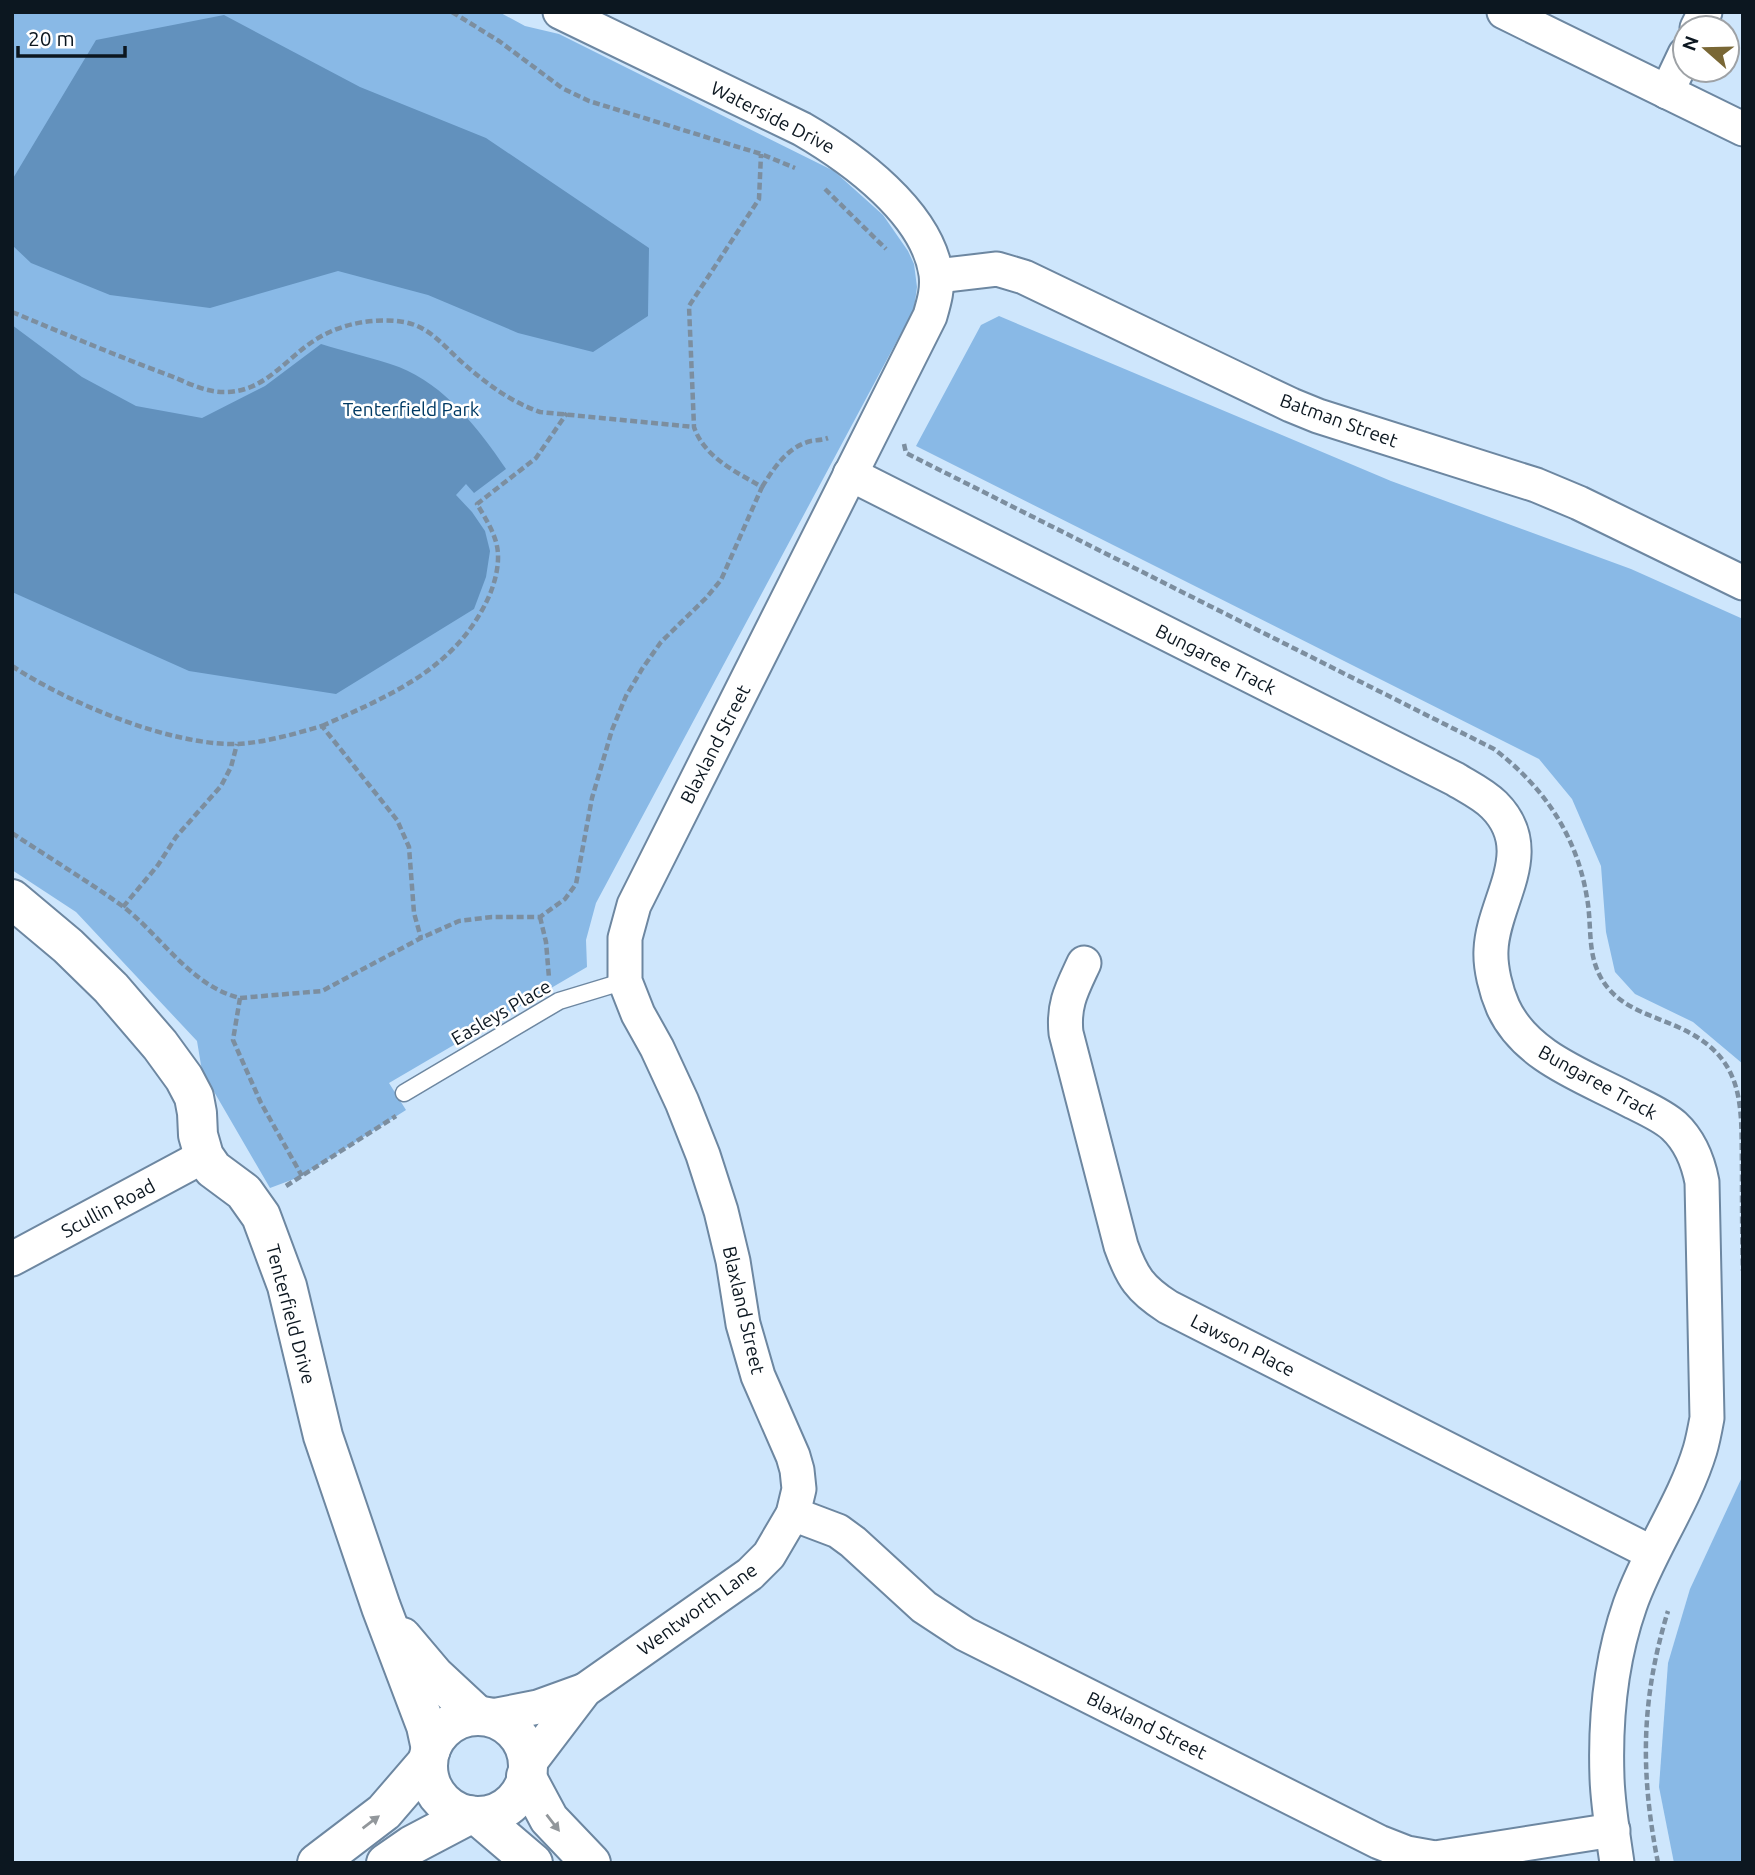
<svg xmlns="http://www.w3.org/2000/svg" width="1755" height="1875" viewBox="0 0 1755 1875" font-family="Ubuntu,sans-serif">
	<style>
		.green { fill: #89b9e6 }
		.water { fill: #6291bd }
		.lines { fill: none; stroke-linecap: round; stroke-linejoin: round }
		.service-casing { stroke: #6d87a1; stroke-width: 19 }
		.minor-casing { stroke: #6d87a1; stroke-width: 37 }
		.tertiary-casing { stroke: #6d87a1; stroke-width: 42 }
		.path { stroke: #7c8e9f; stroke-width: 4.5; stroke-dasharray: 7 3.5; stroke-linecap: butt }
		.service { stroke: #fff; stroke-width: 16 }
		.minor { stroke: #fff; stroke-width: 33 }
		.tertiary { stroke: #fff; stroke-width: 38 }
		.oneway { fill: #92979b }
		.labels { text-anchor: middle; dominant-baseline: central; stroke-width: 5; stroke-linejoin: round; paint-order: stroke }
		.street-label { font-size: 19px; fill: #0c1720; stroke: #fff }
		.park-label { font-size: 19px; fill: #003a64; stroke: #fff }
	</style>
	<rect width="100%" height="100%" fill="#cee6fc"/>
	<!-- green -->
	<g class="green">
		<polygon points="12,12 499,12 525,26 559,34 834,171 883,215 908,251 914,264 917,287 914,309 596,903 586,940 587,967 389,1083 406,1110 302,1176 270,1188 202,1071 197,1041 76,912 12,870"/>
		<polygon points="999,316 1391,481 1631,569 1743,619 1743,1064 1693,1022 1635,994 1615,972 1606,932 1601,866 1572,799 1539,759 916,446 981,325"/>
		<polygon points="1743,1475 1743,1863 1674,1863 1659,1787 1668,1663 1690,1589"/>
	</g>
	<!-- water -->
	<g class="water">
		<polygon points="224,15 360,87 486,138 649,248 648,316 593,352 518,333 428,295 338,271 210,308 110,295 31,263 12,245 12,180 96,40"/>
		<path d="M12 325 82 377 136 406 202 418 265 386 321 344C347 352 374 358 399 367 445 385 479 429 506 469L474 493 466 484 456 495 472 512 485 531 490 551 486 577 474 609 336 694 189 671 12 592Z"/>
	</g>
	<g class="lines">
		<defs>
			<polyline id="service" points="404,1093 559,1001 625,981"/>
			<g id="minor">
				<polyline points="1504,12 1743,129"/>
				<polyline points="1697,28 1705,12"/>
				<polyline points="1667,92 1685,54"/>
				<polyline points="937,276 997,269 1024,277 1291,405 1318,416 1536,485 1579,503 1743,583"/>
				<path d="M850 474 1455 779C1468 787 1483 794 1494 805 1540 851 1493 900 1491 950 1490 968 1496 991 1503 1007 1526 1058 1587 1077 1633 1102 1647 1109 1663 1116 1674 1126 1690 1141 1698 1161 1702 1182L1707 1418C1705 1429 1703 1440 1700 1450 1684 1503 1649 1551 1630 1605 1611 1659 1605 1721 1607 1778 1608 1806 1613 1835 1617 1863"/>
				<path d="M1084 963C1072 989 1063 1004 1066 1033L1121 1246C1132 1277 1140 1289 1168 1307L1652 1553"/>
				<polyline points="12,1259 204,1156"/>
				<polyline points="793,1514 838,1531 853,1542 924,1607 965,1634 1379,1842 1407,1853 1435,1858 1613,1830"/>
				<polyline points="487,1717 538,1707 585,1690"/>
				<path d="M528 1765 585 1690 750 1574 769 1555 793 1514 799 1489 797 1470 793 1456 758 1376 743 1324 733 1261 721 1211 703 1155 682 1102 657 1048 638 1014 625 981V938L634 905 930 316C934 302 938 289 936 274 927 212 852 158 802 129L560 12"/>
			</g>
			<g id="tertiary">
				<polyline points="12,899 68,946 111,988 160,1045 184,1078 194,1097 197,1113 198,1135 204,1156 213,1169 244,1192 261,1216 287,1286 323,1436 381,1607 426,1726 431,1749"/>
				<polyline points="402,1637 435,1676 478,1716"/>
				<circle cx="478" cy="1766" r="50"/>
				<polyline points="526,1776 549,1819 591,1863"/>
				<polyline points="478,1816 533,1863"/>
				<polyline points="317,1863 384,1812 428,1761"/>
				<polyline points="386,1863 412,1845 469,1815"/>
			</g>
		</defs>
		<!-- service casing -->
		<use href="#service" class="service-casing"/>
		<!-- minor casing -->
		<use href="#minor" class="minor-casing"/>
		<!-- tertiary casing -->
		<use href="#tertiary" class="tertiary-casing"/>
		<!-- path -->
		<g class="path">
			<polyline points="452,12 499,41 562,88 589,101 761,154 795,168"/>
			<polyline points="825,189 886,249"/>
			<path d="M12 312C65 334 117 356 171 376 188 383 207 393 227 392 264 391 284 361 312 342 338 324 373 317 404 322 431 327 444 347 464 364 487 384 511 402 540 412L694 427"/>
			<path d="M904 444 906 453 1494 749C1544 787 1577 836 1587 898 1592 925 1587 951 1600 976 1616 1007 1649 1014 1678 1027 1747 1058 1741 1105 1742 1170 1742 1203 1742 1237 1743 1271"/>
			<path d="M762 487C774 468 787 447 811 441 817 440 822 440 828 438"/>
			<path d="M12 666C68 703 171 746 238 744 267 742 294 734 322 726L397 820 409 847 414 913 421 938"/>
			<path d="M322 726C391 695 458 668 490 594 496 579 501 559 496 542 492 528 484 516 477 504L536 458 567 413"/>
			<path d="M12 833C48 857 86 880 121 905 160 934 190 986 240 998L322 991 421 938 459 921 492 917H540L565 899 576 884 592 798 612 730 626 696 642 669 661 642 706 598 721 580 762 487C736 472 704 457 694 427L689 306 759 199 761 154"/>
			<polyline points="123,907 158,865 176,837 221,786 231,767 237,744"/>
			<polyline points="540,917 546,942 549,978"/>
			<polyline points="240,998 233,1040 261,1103 302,1176"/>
			<polyline points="286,1186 396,1116"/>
			<path d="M1658 1863C1640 1772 1641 1699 1668 1611"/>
		</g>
		<!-- service -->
		<use href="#service" class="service"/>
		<!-- minor -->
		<use href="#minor" class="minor"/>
		<!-- tertiary -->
		<use href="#tertiary" class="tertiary"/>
	</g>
	<!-- one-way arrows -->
	<defs><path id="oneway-solid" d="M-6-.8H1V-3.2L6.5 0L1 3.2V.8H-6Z" transform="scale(1.75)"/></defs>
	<g class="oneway">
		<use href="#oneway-solid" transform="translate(371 1822) rotate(-37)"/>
		<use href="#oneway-solid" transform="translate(553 1823) rotate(52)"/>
	</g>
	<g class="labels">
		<!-- street labels -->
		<g class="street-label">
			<text transform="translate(773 117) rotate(27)">Waterside Drive</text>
			<text transform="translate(1339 420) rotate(20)">Batman Street</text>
			<text transform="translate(1216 659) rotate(27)">Bungaree Track</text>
			<text transform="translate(715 744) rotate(-63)">Blaxland Street</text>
			<text transform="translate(501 1012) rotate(-30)">Easleys Place</text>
			<text transform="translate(1598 1082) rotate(29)">Bungaree Track</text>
			<text transform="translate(108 1208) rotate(-28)">Scullin Road</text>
			<text transform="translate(744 1310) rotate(77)">Blaxland Street</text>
			<text transform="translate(291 1314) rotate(75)">Tenterfield Drive</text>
			<text transform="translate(1243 1345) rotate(27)">Lawson Place</text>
			<text transform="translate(697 1609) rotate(-36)">Wentworth Lane</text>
			<text transform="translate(1147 1725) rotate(26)">Blaxland Street</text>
		</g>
		<!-- park labels -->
		<g class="park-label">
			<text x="411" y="409">Tenterfield Park</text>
		</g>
	</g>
	<!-- border -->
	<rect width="1755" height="1875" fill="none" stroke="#0c1720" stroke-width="28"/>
	<!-- north arrow -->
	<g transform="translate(1706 49) rotate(290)"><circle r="33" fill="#ffffff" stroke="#9ea2a6" stroke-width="2"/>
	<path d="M0-5L12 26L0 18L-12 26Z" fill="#796735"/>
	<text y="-10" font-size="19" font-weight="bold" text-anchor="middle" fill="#0c1720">N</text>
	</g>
	<!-- scale -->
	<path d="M18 46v10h107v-10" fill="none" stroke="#0c1720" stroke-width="3.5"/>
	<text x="28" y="46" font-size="21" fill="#0c1720" stroke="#ffffff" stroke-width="5" paint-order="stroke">20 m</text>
</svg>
